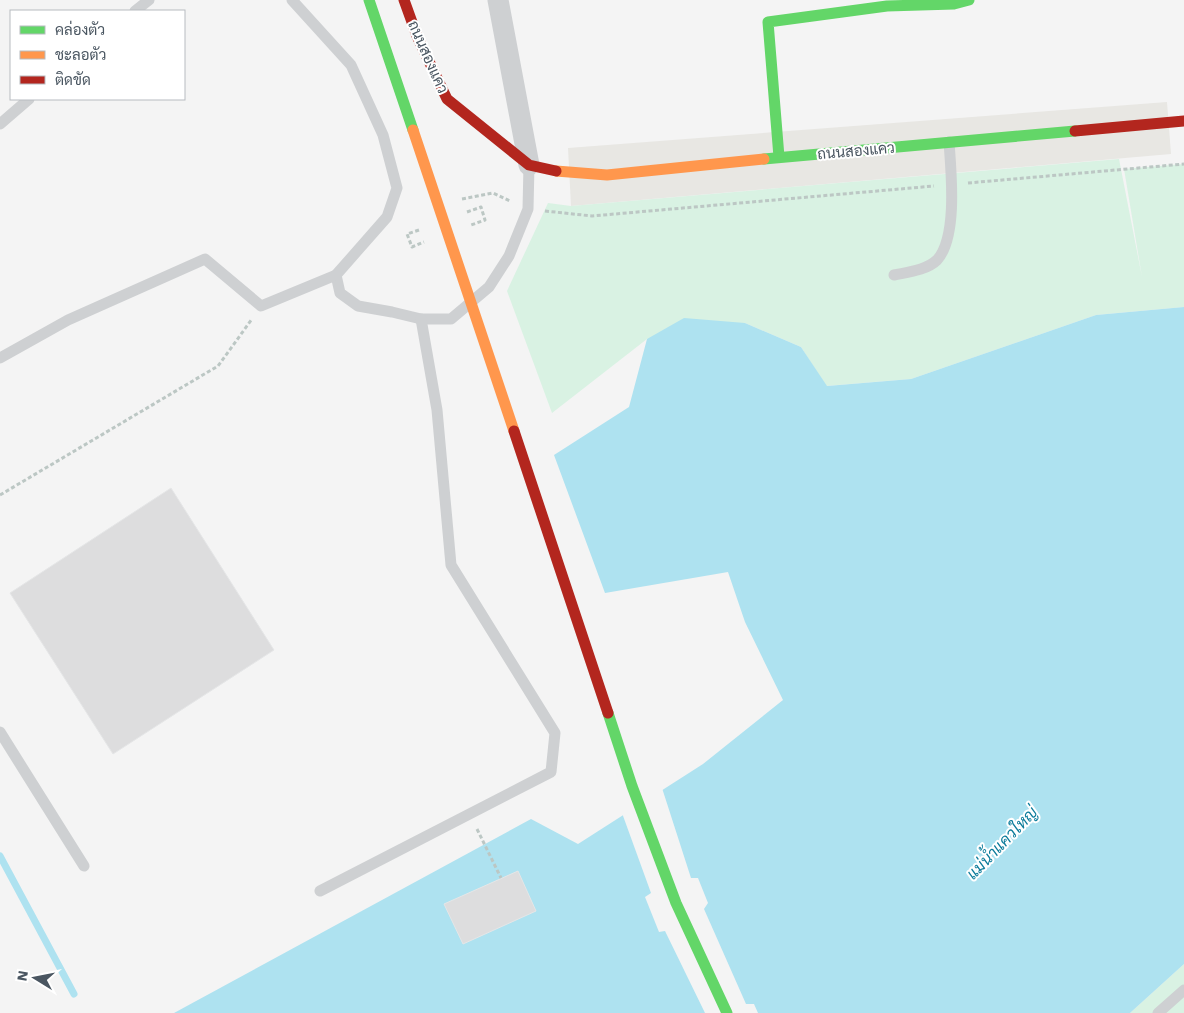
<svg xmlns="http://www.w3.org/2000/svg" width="1184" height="1013" viewBox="0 0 1184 1013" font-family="'Work Sans',Sarabun,sans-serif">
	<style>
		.commercial { fill: #e8e7e3 }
		.green { fill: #d9f2e3 }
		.water { fill: #aee2f0 }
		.pier { fill: #f4f4f4 }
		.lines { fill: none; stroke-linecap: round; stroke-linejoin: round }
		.stream { stroke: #aee2f0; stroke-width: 7 }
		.building { fill: #ddddde; stroke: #e5e6e7 }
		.path { stroke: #bcc7c4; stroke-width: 3; stroke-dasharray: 4 2.5; stroke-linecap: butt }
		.lane { stroke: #ced0d2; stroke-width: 11 }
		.street { stroke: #ced0d2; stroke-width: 21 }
		.fast { stroke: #63d668; stroke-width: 11 }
		.slow { stroke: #ff974d; stroke-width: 11 }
		.jam { stroke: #b3261e; stroke-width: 11 }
		.fast-bridge { stroke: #63d668; stroke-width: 11 }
		.slow-bridge { stroke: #ff974d; stroke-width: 11 }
		.jam-bridge { stroke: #b3261e; stroke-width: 11 }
		.labels { text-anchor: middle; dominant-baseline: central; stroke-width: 4; stroke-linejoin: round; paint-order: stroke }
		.street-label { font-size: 15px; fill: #4a5661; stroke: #fff }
		.water-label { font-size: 16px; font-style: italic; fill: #0c7c9b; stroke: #fff }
	</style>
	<rect width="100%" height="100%" fill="#f4f4f4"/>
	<!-- commercial -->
	<polygon class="commercial" points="1167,102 1171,154 571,206 568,148"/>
	<!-- green -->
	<g class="green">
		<polygon points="1119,159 1142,277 1124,169 1184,164 1184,307 1096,315 911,379 826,386 801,347 745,323 647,339 552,413 507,291 548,203 571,206"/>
		<polygon points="1184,964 1184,1013 1130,1013"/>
	</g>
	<!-- water -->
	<polygon class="water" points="1184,307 1184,964 1130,1013 174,1013 531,819 578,844 703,764 783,700 745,622 728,572 605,593 554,455 629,407 647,339 684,318 745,323 801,347 827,386 911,379 1096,315"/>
	<!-- pier -->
	<polygon class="pier" points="662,788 691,878 698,878 708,903 704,909 746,1004 754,1004 758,1013 705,1013 665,931 659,932 645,897 651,893 622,813"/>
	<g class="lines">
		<!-- stream -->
		<polyline class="stream" points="0,856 74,994"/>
	</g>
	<!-- building -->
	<g class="building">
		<polygon points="171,488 274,650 113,754 10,593"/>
		<polygon points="518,871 536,911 463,944 444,904"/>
	</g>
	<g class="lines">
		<!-- path -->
		<g class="path">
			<polyline points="968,183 1184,164"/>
			<polyline points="462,199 493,193 510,201"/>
			<polyline points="545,211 592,216 934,186"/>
			<polyline points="467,212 481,207 485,220 471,225"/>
			<polyline points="419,230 407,234 412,247 424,242"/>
			<polyline points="0,495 218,366 252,319"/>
			<polyline points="477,829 501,878"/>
		</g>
		<!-- lane -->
		<g class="lane">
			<polyline points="135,11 149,0"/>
			<polyline points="0,124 29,99"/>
			<polyline points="336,275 340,293 358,306 392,312 421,319 451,319 489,287 509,256 528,209 529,165"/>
			<path d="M894 275C908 272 927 270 937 260 958 237 951 171 949 142"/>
			<polyline points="0,358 68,320 205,259 261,306 336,275 387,217 397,188 383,135 351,65 292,0"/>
			<polyline points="0,732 84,866"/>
			<polyline points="320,891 551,772 555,733 451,565 437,410 421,319"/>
			<polyline points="1158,1013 1184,990"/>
		</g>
		<!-- street -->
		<polyline class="street" points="498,0 529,165"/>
		<!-- fast -->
		<g class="fast">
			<polyline points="369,0 413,130"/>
			<polyline points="779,157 768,22 887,6 954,4 969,0"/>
			<polyline points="764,159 1075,131"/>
		</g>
		<!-- slow -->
		<polyline class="slow" points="556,171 607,175 764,159"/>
		<!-- jam -->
		<g class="jam">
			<polyline points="404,0 417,36 447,99 529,165 556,171"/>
			<polyline points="1075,131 1184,121"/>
		</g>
		<!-- fast-bridge -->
		<polyline class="fast-bridge" points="608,713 632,786 676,903 727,1013"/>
		<!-- slow-bridge -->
		<polyline class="slow-bridge" points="413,130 514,431"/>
		<!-- jam-bridge -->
		<polyline class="jam-bridge" points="514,431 608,713"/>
	</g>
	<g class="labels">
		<!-- street labels -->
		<g class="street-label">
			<text transform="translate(428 57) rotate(66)">ถนนสองแคว</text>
			<text transform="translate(856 151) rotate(-5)">ถนนสองแคว</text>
		</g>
		<!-- water labels -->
		<g class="water-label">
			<text transform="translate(1002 843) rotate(-46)">แม่น้ำแควใหญ่</text>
		</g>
	</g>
	<!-- legend -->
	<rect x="10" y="10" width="175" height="90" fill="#ffffff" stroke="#b7bbc0"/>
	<rect x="20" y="26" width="25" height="8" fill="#63d668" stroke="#b7bbc0"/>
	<text x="55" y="35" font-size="15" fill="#4a5661">คล่องตัว</text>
	<rect x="20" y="51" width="25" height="8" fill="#ff974d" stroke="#b7bbc0"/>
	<text x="55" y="60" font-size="15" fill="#4a5661">ชะลอตัว</text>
	<rect x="20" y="76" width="25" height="8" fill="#b3261e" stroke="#b7bbc0"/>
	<text x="55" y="85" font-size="15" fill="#4a5661">ติดขัด</text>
	<!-- north arrow -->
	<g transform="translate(35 978) rotate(280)" stroke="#ffffff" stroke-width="4" paint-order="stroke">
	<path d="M0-4L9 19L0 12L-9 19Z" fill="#4a5661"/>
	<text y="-8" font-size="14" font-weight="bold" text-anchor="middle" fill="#4a5661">N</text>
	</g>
</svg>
